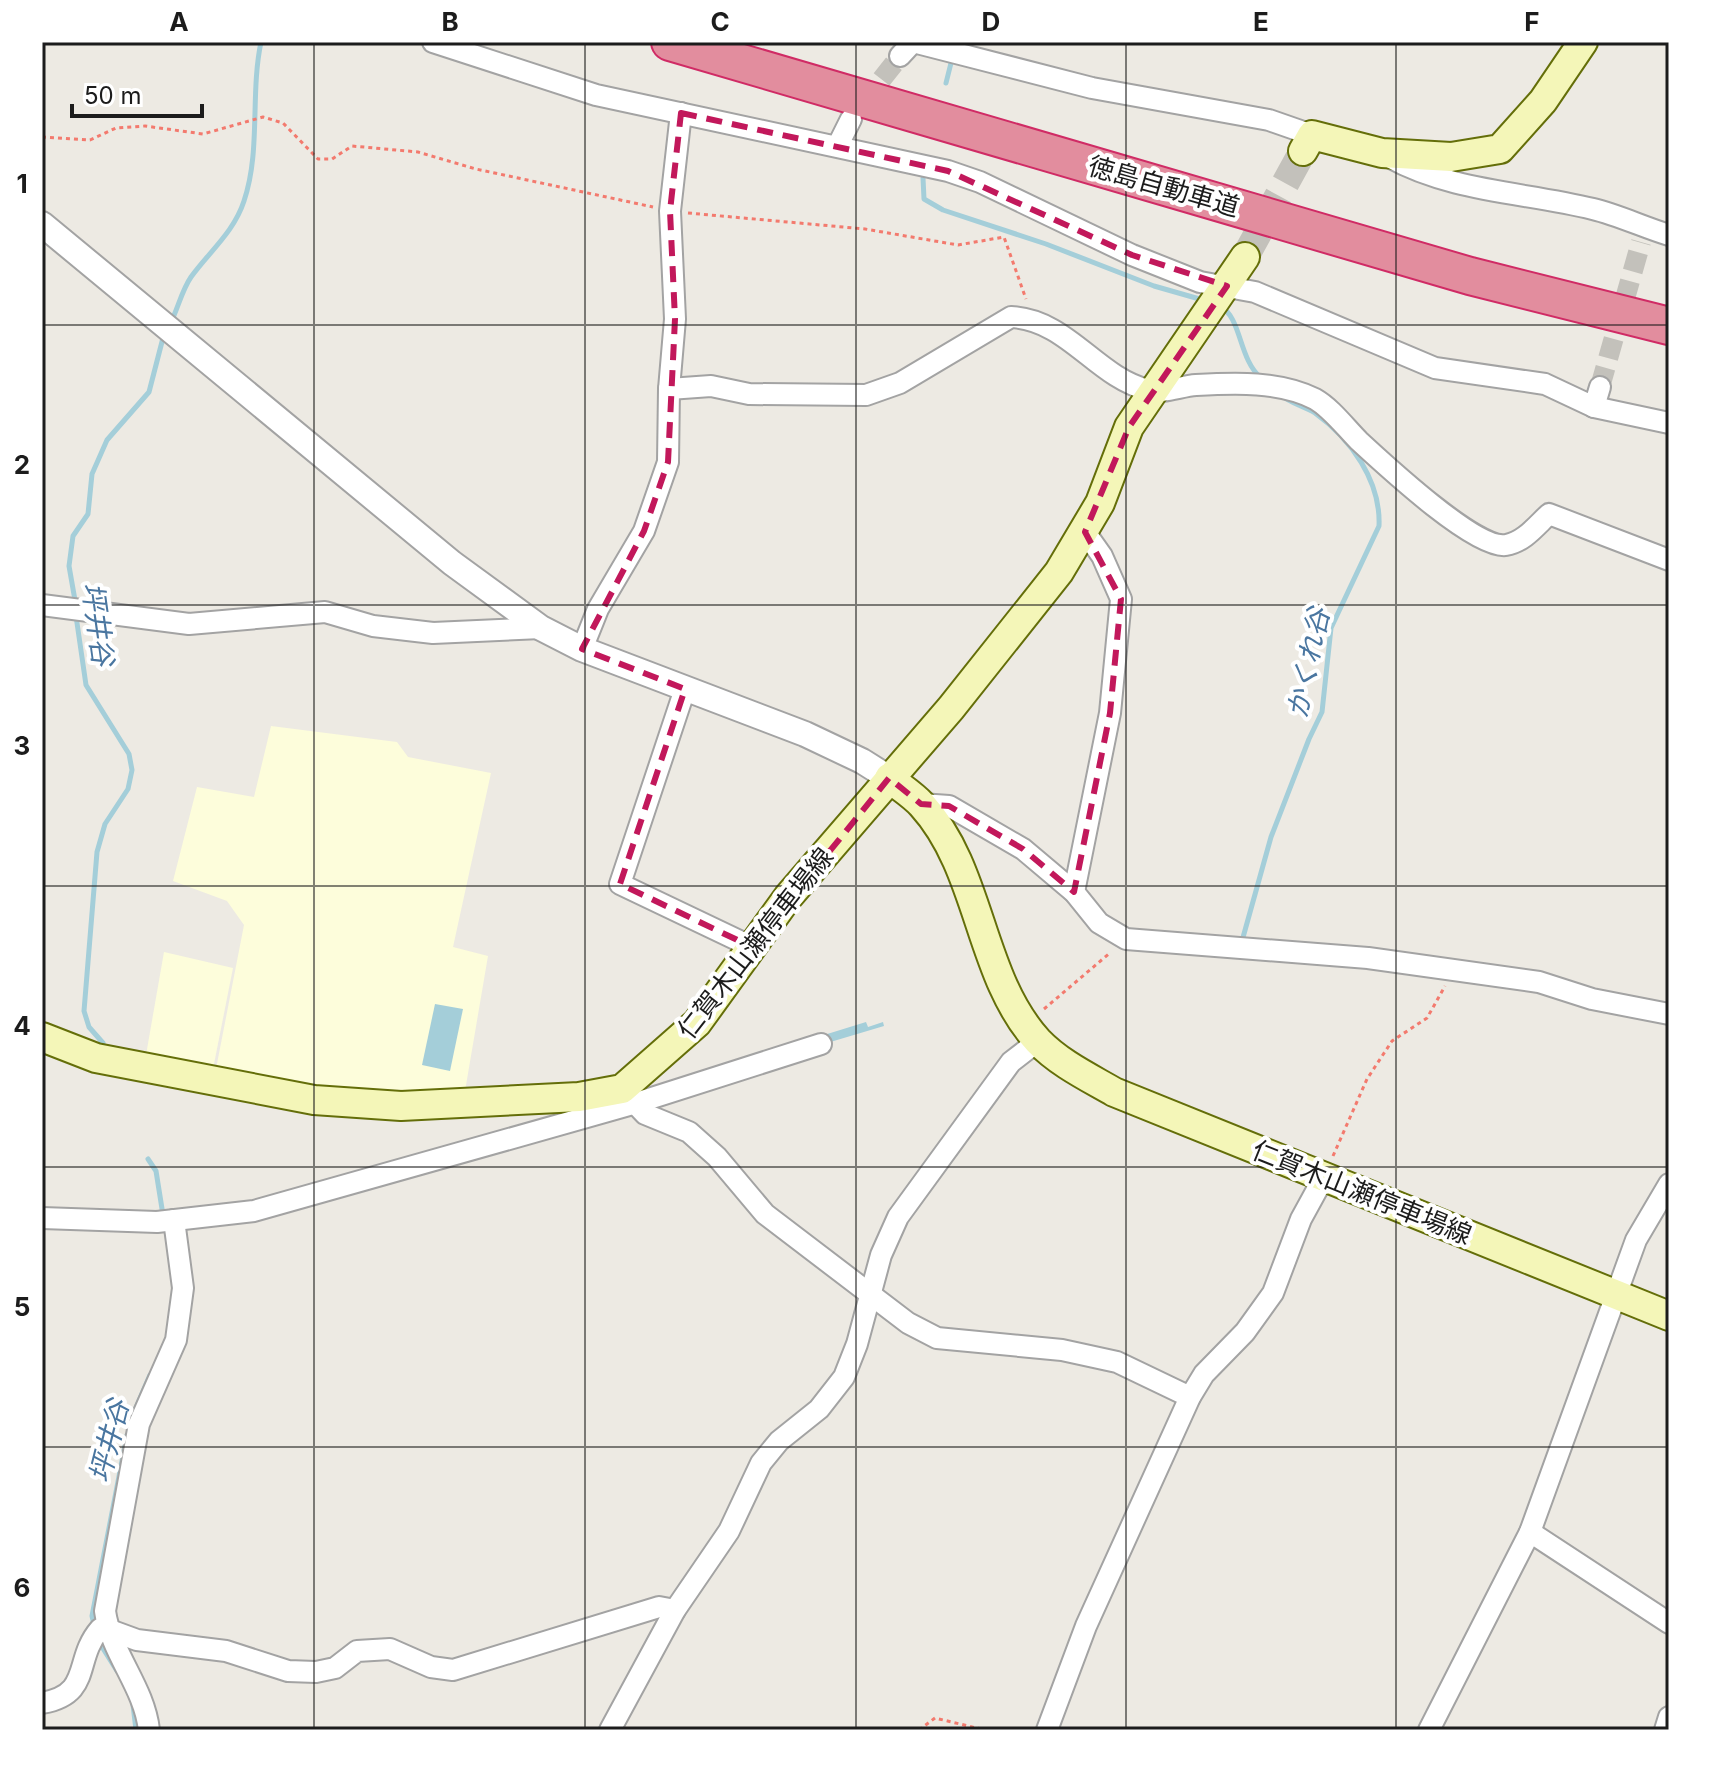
<svg xmlns="http://www.w3.org/2000/svg" width="1711" height="1772" viewBox="0 0 1711 1772" font-family="Inter,'Noto Sans JP',sans-serif">
	<style>
		.education { fill: #fdfddb }
		.water { fill: #a4ced9 }
		.lines { fill: none; stroke-linecap: round; stroke-linejoin: round }
		.stream { stroke: #a4ced9; stroke-width: 5 }
		.minor-tunnel { stroke: #c3c1bb; stroke-width: 20; stroke-dasharray: 20 10; stroke-linecap: butt }
		.secondary-tunnel { stroke: #c3c1bb; stroke-width: 28; stroke-dasharray: 28 14; stroke-linecap: butt }
		.minor-casing { stroke: #a3a3a3; stroke-width: 24 }
		.tertiary-casing { stroke: #a3a3a3; stroke-width: 28 }
		.secondary-casing { stroke: #646e09; stroke-width: 32 }
		.motorway-casing { stroke: #d02b65; stroke-width: 40 }
		.path { stroke: #f37a6e; stroke-width: 3; stroke-dasharray: 4 4; stroke-linecap: butt }
		.minor { stroke: #fff; stroke-width: 20 }
		.tertiary { stroke: #fff; stroke-width: 24 }
		.secondary { stroke: #f4f6b8; stroke-width: 28 }
		.motorway { stroke: #e28d9e; stroke-width: 36 }
		.marked { fill: none; stroke: #c2185b; stroke-width: 6; stroke-dasharray: 16 10; stroke-linejoin: round }
		.grid { fill: none; stroke: #1c1c1c; stroke-width: 2; stroke-opacity: 0.55 }
		.labels { text-anchor: middle; dominant-baseline: central; stroke-width: 8; stroke-linejoin: round; paint-order: stroke }
		.street-label { font-size: 26px; fill: #1c1c1c; stroke: #fff }
		.water-label { font-size: 28px; font-style: italic; fill: #4a76a0; stroke: #fff }
		.neatline { fill: none; stroke: #1c1c1c; stroke-width: 3 }
		.grid-label { font-size: 26px; text-anchor: middle; font-weight: bold; fill: #1c1c1c }
	</style>
	<rect width="100%" height="100%" fill="#edeae3"/>
	<!-- education -->
	<g class="education">
		<polygon points="271,726 397,742 408,757 491,773 453,947 488,956 464,1097 318,1091 215,1074 244,925 227,901 173,881 197,787 254,797"/>
		<polygon points="164,952 233,968 213,1069 146,1055"/>
	</g>
	<!-- water -->
	<g class="water">
		<polygon points="435,1004 463,1009 450,1071 422,1065"/>
		<polygon points="866,1022 868,1027 883,1022 884,1026 827,1043 824,1035"/>
	</g>
	<g class="lines">
		<!-- stream -->
		<g class="stream">
			<polyline points="946,83 952,59"/>
			<polyline points="923,178 924,199 943,210 1046,244 1154,286 1203,300"/>
			<path d="M1220 306C1242 318 1238 358 1261 378"/>
			<path d="M171 322C178 308 182 290 191 277 209 252 234 232 244 201 261 151 250 94 261 42"/>
			<polyline points="76,606 69,566 73,536 88,514 92,474 107,440 149,392 164,334"/>
			<polyline points="76,616 86,685 129,754 132,770 128,789 105,824 97,852 84,1011 89,1027 103,1043"/>
			<path d="M1242 941 1271 837 1309 739 1322 712 1331 628 1379 526C1381 481 1351 439 1315 413 1304 406 1291 404 1281 395"/>
			<polyline points="148,1159 156,1171 163,1215"/>
			<polyline points="132,1417 150,1375"/>
			<polyline points="94,1625 92,1616 127,1435"/>
			<polyline points="99,1642 117,1671"/>
			<polyline points="133,1705 136,1730"/>
		</g>
		<!-- minor-tunnel -->
		<g class="minor-tunnel">
			<polyline points="863,103 900,56"/>
			<polyline points="1600,387 1641,242"/>
		</g>
		<!-- secondary-tunnel -->
		<polyline class="secondary-tunnel" points="1245,257 1303,151"/>
		<defs>
			<g id="minor">
				<polyline points="433,42 596,95 948,171 980,182 1132,255 1200,282 1255,292 1435,368 1545,384 1594,407 1669,423"/>
				<polyline points="900,56 913,42 1092,88 1269,120 1312,135"/>
				<polyline points="838,145 851,119"/>
				<path d="M1389 157C1452 192 1524 192 1593 209 1618 215 1643 227 1669 235"/>
				<path d="M669 389 711 386 749 394 866 395 900 383 1011 317C1068 320 1096 377 1148 390 1162 394 1181 386 1196 385 1235 383 1280 381 1315 399 1331 408 1346 428 1359 441 1383 463 1476 550 1506 545 1524 542 1536 526 1549 514L1669 560"/>
				<polyline points="1594,407 1600,387"/>
				<polyline points="42,605 189,624 325,612 373,626 433,633 541,628"/>
				<polyline points="582,649 598,609 644,531 668,462 669,389 675,319 670,211 681,113"/>
				<polyline points="685,689 620,884 752,947"/>
				<polyline points="921,804 949,806 1023,849 1074,892 1099,923 1126,939 1368,958 1539,982 1592,999 1669,1014"/>
				<polyline points="1074,892 1110,713 1121,599 1102,556 1085,532"/>
				<polyline points="628,1096 645,1114 689,1132 717,1157 765,1214 908,1323 937,1338 1062,1350 1117,1362 1190,1397"/>
				<polyline points="42,1218 157,1222 254,1211 633,1104 821,1044"/>
				<polyline points="1530,1532 1669,1623"/>
				<path d="M42 1703C93 1694 73 1660 100 1629H107L137 1640 226 1651 288 1671 316 1672 335 1668 357 1651 390 1649 431 1667 453 1670 659 1607 675 1610"/>
				<path d="M149 1730C144 1686 111 1654 105 1611L139 1424 176 1340 183 1288 174 1220"/>
				<polyline points="610,1730 675,1610 729,1531 761,1463 779,1441 819,1409 844,1377 857,1344 881,1255 898,1217 1011,1062 1038,1041"/>
				<polyline points="1047,1730 1086,1626 1190,1397 1204,1374 1245,1332 1273,1293 1301,1219 1324,1177"/>
				<polyline points="1429,1730 1530,1532 1636,1240 1669,1184"/>
				<polyline points="1665,1730 1669,1717"/>
			</g>
			<polyline id="tertiary" points="42,224 452,563 541,628 582,649 805,734 862,761 889,778"/>
			<g id="secondary">
				<polyline points="1303,151 1312,135 1382,153 1451,157 1500,149 1543,101 1583,42"/>
				<path d="M889 778C900 787 913 795 922 805 982 871 978 975 1038 1041 1059 1063 1088 1077 1114 1092L1669 1316"/>
				<polyline points="42,1037 96,1058 314,1100 401,1106 579,1097 622,1089 697,1023 788,897 951,708 1059,572 1100,503 1129,427 1245,257"/>
			</g>
			<polyline id="motorway" points="670,42 1470,276 1669,326"/>
		</defs>
		<!-- minor casing -->
		<use href="#minor" class="minor-casing"/>
		<!-- tertiary casing -->
		<use href="#tertiary" class="tertiary-casing"/>
		<!-- secondary casing -->
		<use href="#secondary" class="secondary-casing"/>
		<!-- motorway casing -->
		<use href="#motorway" class="motorway-casing"/>
		<!-- path -->
		<g class="path">
			<polyline points="42,137 90,140 116,128 145,126 203,134 263,117 283,123 318,159 332,159 352,146 418,152 476,169 653,207"/>
			<polyline points="688,213 865,229 958,245 1004,237 1026,299"/>
			<polyline points="1044,1009 1111,952"/>
			<polyline points="1333,1156 1367,1079 1392,1041 1427,1018 1445,986"/>
			<polyline points="919,1730 935,1718 985,1730"/>
		</g>
		<!-- minor -->
		<use href="#minor" class="minor"/>
		<!-- tertiary -->
		<use href="#tertiary" class="tertiary"/>
		<!-- secondary -->
		<use href="#secondary" class="secondary"/>
		<!-- motorway -->
		<use href="#motorway" class="motorway"/>
	</g>
	<!-- marked area -->
	<path class="marked" d="M681 113 948 171 1132 255 1227 286 1129 427 1085 532 1121 599 1110 713 1074 892 1023 849 949 806 921 804 889 778 752 947 620 884 685 689 582 649 644 531 668 462 675 319 670 211Z"/>
	<!-- grid -->
	<path class="grid" d="M314 42V1730M585 42V1730M856 42V1730M1126 42V1730M1396 42V1730M42 325H1669M42 605H1669M42 886H1669M42 1167H1669M42 1447H1669"/>
	<g class="labels">
		<!-- street labels -->
		<g class="street-label">
			<text transform="translate(1164 186) rotate(16)">徳島自動車道</text>
			<text transform="translate(755 943) rotate(-52)">仁賀木山瀬停車場線</text>
			<text transform="translate(1362 1192) rotate(22)">仁賀木山瀬停車場線</text>
		</g>
		<!-- water labels -->
		<g class="water-label">
			<text transform="translate(98 624) rotate(82)">坪井谷</text>
			<text transform="translate(1308 663) rotate(-78)">かくれ谷</text>
			<text transform="translate(109 1441) rotate(-76)">坪井谷</text>
		</g>
	</g>
	<!-- border -->
	<rect width="1711" height="1772" fill="none" stroke="#ffffff" stroke-width="88"/>
	<!-- scale -->
	<path d="M72 104v12h130v-12" fill="none" stroke="#1c1c1c" stroke-width="4"/>
	<text x="84" y="104" font-size="24" fill="#1c1c1c" stroke="#ffffff" stroke-width="6" paint-order="stroke">50 m</text>
	<rect x="44" y="44" width="1623" height="1684" class="neatline"/>
	<g class="grid-label">
		<text x="179" y="31">A</text>
		<text x="450" y="31">B</text>
		<text x="720" y="31">C</text>
		<text x="991" y="31">D</text>
		<text x="1261" y="31">E</text>
		<text x="1532" y="31">F</text>
		<text x="22" y="193">1</text>
		<text x="22" y="474">2</text>
		<text x="22" y="755">3</text>
		<text x="22" y="1035">4</text>
		<text x="22" y="1316">5</text>
		<text x="22" y="1597">6</text>
	</g>
</svg>
